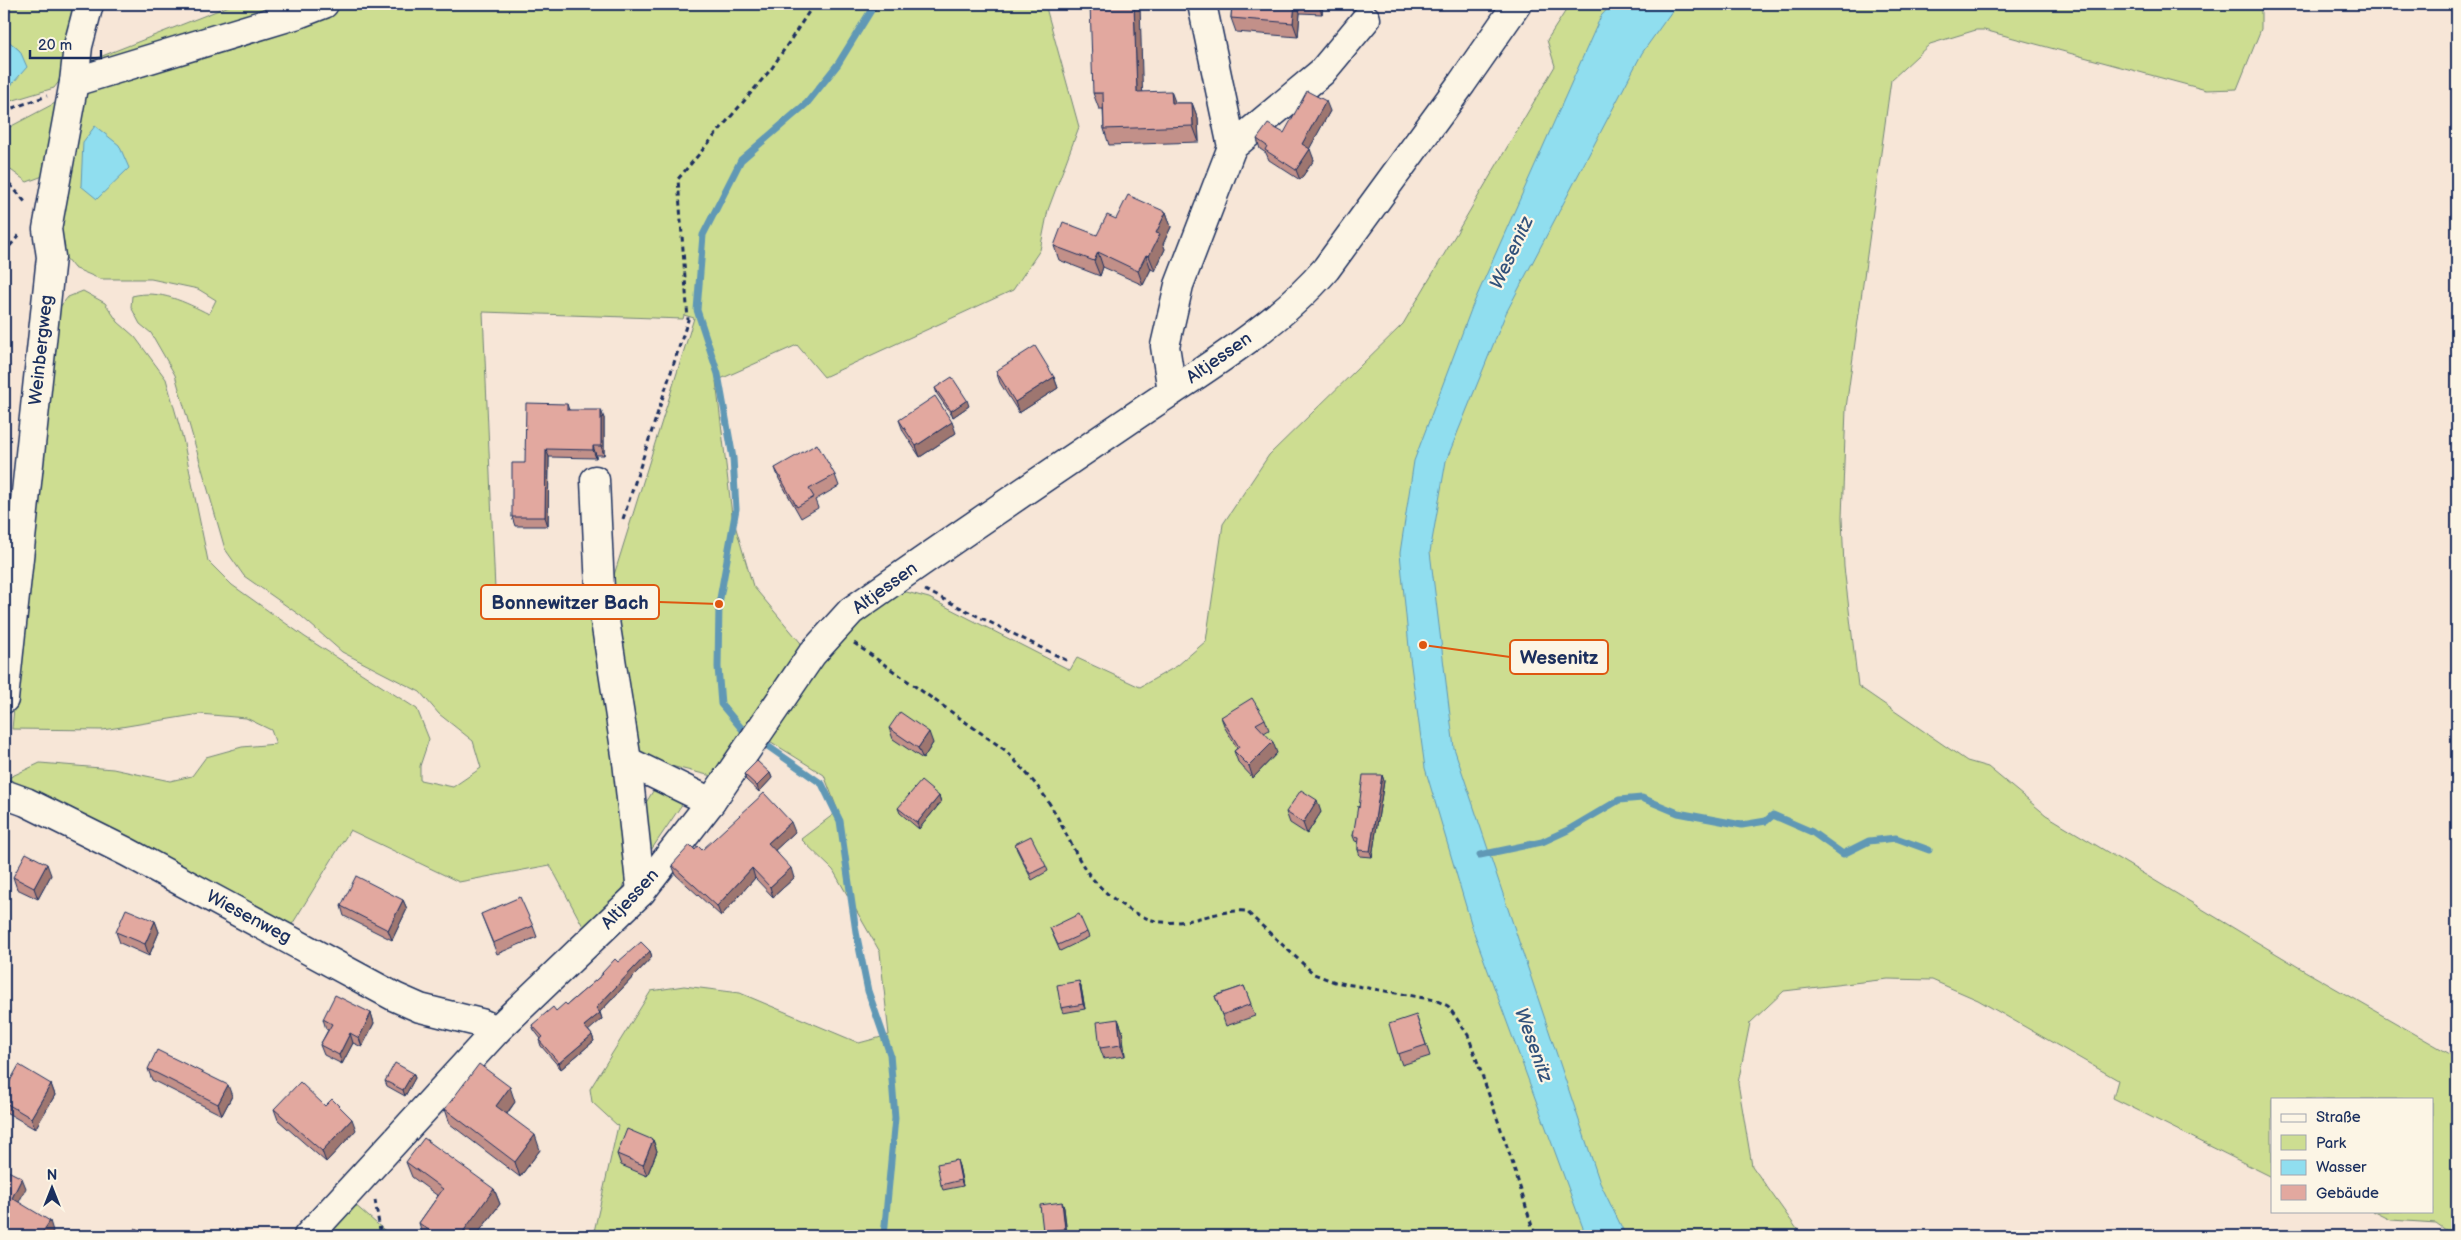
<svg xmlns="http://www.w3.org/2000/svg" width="2461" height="1240" viewBox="0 0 2461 1240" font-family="'Balsamiq Sans',sans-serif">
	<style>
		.green { fill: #cddd91; stroke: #748678 }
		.water { fill: #90deef; stroke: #6198b5 }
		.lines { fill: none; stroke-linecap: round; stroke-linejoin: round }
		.stream { stroke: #6198b5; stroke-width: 7 }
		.minor-casing { stroke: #1b2f5e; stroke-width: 31 }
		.path { stroke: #1b2f5e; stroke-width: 3; stroke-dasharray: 5 4; stroke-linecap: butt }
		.minor { stroke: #fcf5e5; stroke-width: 28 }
		.wall { fill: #c29089; stroke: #1b2f5e }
		.shaded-wall { fill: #9e766f; stroke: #1b2f5e }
		.building { fill: #e2a89f; stroke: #1b2f5e }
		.labels { text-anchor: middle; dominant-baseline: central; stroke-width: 4.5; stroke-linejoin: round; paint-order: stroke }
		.street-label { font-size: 18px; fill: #1b2f5e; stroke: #fcf5e5 }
		.water-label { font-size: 19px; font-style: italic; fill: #32527b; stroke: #fcf5e5 }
		.leader { fill: none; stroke: #de5710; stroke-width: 2 }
		.callout-dot { fill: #de5710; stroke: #fcf5e5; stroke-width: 2 }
		.callout { fill: #fcf5e5; stroke: #de5710; stroke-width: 2 }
		.callout-label { font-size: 19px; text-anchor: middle; font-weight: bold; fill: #1b2f5e }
	</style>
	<rect width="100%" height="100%" fill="#f7e6d7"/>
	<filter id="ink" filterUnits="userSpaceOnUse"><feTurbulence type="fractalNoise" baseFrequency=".02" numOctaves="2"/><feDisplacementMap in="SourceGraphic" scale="10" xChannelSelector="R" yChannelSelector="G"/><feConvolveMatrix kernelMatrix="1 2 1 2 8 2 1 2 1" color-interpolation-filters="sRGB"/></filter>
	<g filter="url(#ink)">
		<!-- green -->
		<g class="green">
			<polygon points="4,4 82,4 64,75 54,88 4,103 4,89 7,90 20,51 4,37"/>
			<polygon points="234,4 306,4 95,67 92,60"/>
			<path d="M342 4H1045L1079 127 1048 210 1040 250 1013 290 824 377 797 345 716 381 732 515 753 586 805 648 720 778 634 757 610 588 694 318 684 315 683 319 483 312 495 590 593 589 628 873 621 894 585 930 550 865 459 882 350 830 288 931 24 793 8 778 40 763 113 769 170 781 192 776 206 757 242 747 276 744 271 730 246 718 200 714 103 730 12 729 51 318 68 297 83 291 105 303 118 322 135 337 166 379 183 439 208 561 232 585 305 637 417 709 429 739 420 766V780L453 787 481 768 473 741 439 714 420 692 342 652 301 616 244 576 225 549 175 375 151 333 140 324 131 307 132 296C160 289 185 302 209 314L216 300 198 289 151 279H100L74 268 66 258 55 235 79 89 298 20Z"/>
			<polygon points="1570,4 2261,4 2261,29 2237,89 2206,90 1984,30 1976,30 1930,44 1891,80 1846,408 1842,518 1844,567 1858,686 1967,761 1988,767 2046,815 2305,971 2457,1058 2457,1236 2454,1236 2436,1223 2391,1220 2373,1211 2432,1211 2432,1099 2272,1099 2272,1177 2113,1098 2118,1080 1978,1000 1932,980 1888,979 1784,991 1750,1023 1738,1083 1752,1166 1802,1236 593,1236 618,1126 592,1102 590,1089 651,991 684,986 740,993 859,1043 889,1035 880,952 833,870 801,839 838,811 824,775 768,740 818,666 859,622 899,590 929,598 1070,670 1077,658 1140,687 1177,666 1206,641 1223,524 1269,455 1403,324 1555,66 1547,40"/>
			<polygon points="57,102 43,176 27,182 4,165 4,130"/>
			<polygon points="658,783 685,800 645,859 639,814"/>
			<polygon points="354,1204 391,1236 323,1236"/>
		</g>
		<!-- water -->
		<g class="water">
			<polygon points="1612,4 1677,4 1642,53 1506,313 1446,461 1430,552 1454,748 1600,1183 1626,1236 1586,1236 1473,930 1425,768 1410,658 1400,553 1414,461 1472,307 1601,16"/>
			<polygon points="4,37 20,51 27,67 7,90 4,89"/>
			<polygon points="95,126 119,145 129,168 97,199 81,186 83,142"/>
		</g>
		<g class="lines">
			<!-- stream -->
			<g class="stream">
				<polyline points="750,734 742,729 721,704 718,667 719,604 736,509 733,458 718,374 697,310 703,235 741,160 807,103 838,64 875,4"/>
				<polyline points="759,740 822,784 840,821 856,932 868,991 890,1054 895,1118 884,1236"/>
				<polyline points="1480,855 1542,842 1568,830 1619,800 1642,798 1678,813 1742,825 1766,821 1773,815 1812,832 1843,854 1869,841 1896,838 1929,850"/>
			</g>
			<defs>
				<g id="minor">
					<polyline points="74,82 298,14 324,4"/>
					<polyline points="1232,147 1322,72 1366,19"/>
					<polyline points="1172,391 1165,346 1179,285 1232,147 1202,4"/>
					<polyline points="595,480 600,589 627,761 641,892"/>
					<polyline points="4,699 51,257 47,229 74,82 78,46 89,4"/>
					<polyline points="627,761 711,802"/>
					<polyline points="4,794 26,802 127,852 395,997 420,1008 481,1023 497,1030"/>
					<path d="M308 1236 497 1030 641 892 711 802 812 654 851 611C947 543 1044 478 1141 412 1204 369 1276 327 1326 269L1462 83 1517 4"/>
				</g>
			</defs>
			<!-- minor casing -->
			<use href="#minor" class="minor-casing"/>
			<!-- path -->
			<g class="path">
				<polyline points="4,111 47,96"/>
				<polyline points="4,177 26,203"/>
				<polyline points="4,253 21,233"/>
				<polyline points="623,519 688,320 678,179 772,68 814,4"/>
				<polyline points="925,590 1070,662"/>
				<path d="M854 643 1005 750C1022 768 1039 786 1051 806 1063 826 1072 848 1084 867 1098 890 1135 920 1163 922 1192 925 1217 909 1246 911L1314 974 1335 982 1435 1000 1448 1006 1468 1035 1510 1155 1535 1236"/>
				<polyline points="375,1200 381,1236"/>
			</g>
			<!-- minor -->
			<use href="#minor" class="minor"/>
		</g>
		<!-- wall -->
		<g class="wall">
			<polygon points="1232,4 1323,4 1322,14 1300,13 1298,37 1236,32 1231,18"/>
			<polygon points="1143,92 1176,103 1192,103 1198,119 1199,142 1109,145 1104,129 1103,109 1099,109 1093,93"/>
			<polygon points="1330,111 1309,149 1314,160 1300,180 1269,160 1266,153 1260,149 1257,139 1284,133"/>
			<polygon points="1166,212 1171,227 1163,244 1165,249 1155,271 1151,269 1143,285 1103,267 1100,276 1059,260 1054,246 1097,235 1116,219"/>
			<polygon points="996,371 1054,377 1058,388 1019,413 1000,383"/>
			<polygon points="935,388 969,406 953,417 937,394"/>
			<polygon points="567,404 569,410 604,418 604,455 596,455 596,458 549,457 548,526 515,526 512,517 525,463"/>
			<polygon points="899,420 956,433 920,457 903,431"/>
			<polygon points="775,468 835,475 839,486 815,500 818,508 801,518 779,479"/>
			<polygon points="1221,717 1265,719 1269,730 1264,733 1277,753 1253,778 1238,762 1234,751 1237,748 1225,728"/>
			<polygon points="889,728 933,743 923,759 893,739"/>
			<polygon points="770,773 772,778 759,792 746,780 744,774"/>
			<polygon points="1382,775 1384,781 1372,857 1360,856 1358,850 1358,842 1355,841 1353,836 1359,808"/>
			<polygon points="939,796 941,802 919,829 900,813 898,808"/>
			<polygon points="1286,812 1321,812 1307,834 1290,823"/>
			<polygon points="795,832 775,850 794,878 773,897 755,878 721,916 676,875 672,865 695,850 702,850"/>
			<polygon points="1015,844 1046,866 1048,871 1032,880 1017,850"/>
			<polygon points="51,875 38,899 17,889 13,877"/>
			<polygon points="403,900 407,909 392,940 344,916 341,906"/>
			<polygon points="481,914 533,926 537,937 497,954"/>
			<polygon points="155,921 159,932 149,956 120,943 116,932"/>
			<polygon points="1050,928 1087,932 1089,937 1060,951"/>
			<polygon points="650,951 652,957 600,1012 602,1019 588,1030 592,1035 594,1041 561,1069 541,1046 539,1040 541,1039 534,1030 532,1025 567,1005 602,975 602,973 618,962"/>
			<polygon points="1079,981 1081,987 1085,1009 1063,1013 1061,1008"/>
			<polygon points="1244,986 1255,1016 1226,1026 1215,996"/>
			<polygon points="371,1013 374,1023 362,1047 353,1043 342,1064 324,1055 320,1045 328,1030 326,1029 323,1019"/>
			<polygon points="1416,1015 1430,1056 1402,1065 1398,1054"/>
			<polygon points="1118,1019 1122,1030 1125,1056 1104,1059 1100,1048"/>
			<polygon points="148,1069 232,1096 222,1115 152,1080"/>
			<polygon points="413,1073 415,1078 405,1096 387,1086 385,1081"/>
			<polygon points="51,1084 55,1095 35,1129 4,1111 4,1092"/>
			<polygon points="515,1102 507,1114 540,1150 520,1177 450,1124 445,1109"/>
			<polygon points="325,1106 356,1130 326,1162 278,1120 274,1109"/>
			<polygon points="653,1140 657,1151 647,1176 621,1165 617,1154"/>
			<polygon points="406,1162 494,1189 500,1204 476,1236 423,1236 419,1223 438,1196 412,1177"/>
			<polygon points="959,1166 963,1186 943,1190 941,1185"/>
			<polygon points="1062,1202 1064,1208 1067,1235 1045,1236 1043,1231"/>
		</g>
		<!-- shaded-wall -->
		<g class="shaded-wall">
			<polygon points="1134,4 1140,4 1143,108 1137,92"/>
			<polygon points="1295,4 1297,4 1300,13 1298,37 1293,23"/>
			<polygon points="1318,4 1323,4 1322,14"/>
			<polygon points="1171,91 1177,107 1172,103"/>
			<polygon points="1326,101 1330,111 1306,155 1302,144"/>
			<polygon points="1192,103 1198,119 1199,142 1193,126"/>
			<polygon points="1310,149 1314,160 1300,180 1296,170"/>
			<polygon points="1166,212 1171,227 1163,244 1165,249 1155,271 1149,256 1156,233"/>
			<polygon points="1098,252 1103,267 1100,276 1094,261"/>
			<polygon points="1146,255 1151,269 1143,285 1138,271"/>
			<polygon points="1054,377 1058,388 1019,413 1015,402"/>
			<polygon points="967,400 969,406 953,417 951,411"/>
			<polygon points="601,410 604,418 604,455 601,446"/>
			<polygon points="952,422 956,433 920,457 916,446"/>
			<polygon points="593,446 596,455 596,458 593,450"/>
			<polygon points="546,449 549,457 548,526 545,517"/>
			<polygon points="929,732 933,743 923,759 918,748"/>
			<polygon points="1273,742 1277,753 1253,778 1249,766"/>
			<polygon points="770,773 772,778 759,792 757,786"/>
			<polygon points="1382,775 1384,781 1372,857 1370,851"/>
			<polygon points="939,796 941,802 919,829 917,823"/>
			<polygon points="1317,800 1321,812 1307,834 1303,823"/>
			<polygon points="791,822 795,832 772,853 768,843"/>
			<polygon points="47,864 51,875 38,899 34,888"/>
			<polygon points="752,868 755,878 721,916 717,906"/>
			<polygon points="791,868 794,878 773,897 770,887"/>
			<polygon points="403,900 407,909 392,940 388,930"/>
			<polygon points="155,921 159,932 149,956 145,944"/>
			<polygon points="650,951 652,957 598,1014 596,1008"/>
			<polygon points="1079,981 1081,987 1085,1009 1083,1004"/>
			<polygon points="371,1013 374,1023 362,1047 359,1038"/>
			<polygon points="600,1013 602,1019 587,1032 584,1026"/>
			<polygon points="1118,1019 1122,1030 1125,1056 1121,1045"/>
			<polygon points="350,1033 353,1043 342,1064 339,1055"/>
			<polygon points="592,1035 594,1041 561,1069 559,1063"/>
			<polygon points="413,1073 415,1078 405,1096 403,1090"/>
			<polygon points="51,1084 55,1095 35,1129 31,1118"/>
			<polygon points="228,1085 232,1096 222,1115 218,1104"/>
			<polygon points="510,1087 515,1102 501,1121 496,1106"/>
			<polygon points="352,1119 356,1130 326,1162 322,1151"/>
			<polygon points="535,1135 540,1150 520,1177 515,1162"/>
			<polygon points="653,1140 657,1151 647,1176 643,1165"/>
			<polygon points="957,1160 959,1166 963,1186 961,1180"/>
			<polygon points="22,1178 26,1188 16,1208 12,1198"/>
			<polygon points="494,1189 500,1204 476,1236 459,1236"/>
			<polygon points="1062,1202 1064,1208 1067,1235 1065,1229"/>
			<polygon points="50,1221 53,1231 50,1236 40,1236"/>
		</g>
		<!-- building -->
		<g class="building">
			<polygon points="1090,4 1134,4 1137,92 1171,91 1172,103 1192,103 1193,126 1104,129 1103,93 1093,93"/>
			<polygon points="1232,4 1295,4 1293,23 1231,18"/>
			<polygon points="1307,91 1326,101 1302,144 1310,149 1296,170 1265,150 1267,146 1257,139 1268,124 1284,133"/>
			<polygon points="1128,195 1166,212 1156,233 1160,234 1149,256 1146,255 1138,271 1098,252 1094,261 1054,246 1063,222 1097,235 1107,215 1116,219"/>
			<polygon points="1035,346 1054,377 1015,402 996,371"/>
			<polygon points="952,377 967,400 951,411 935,388"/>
			<polygon points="935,396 952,422 916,446 899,420"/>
			<polygon points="526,403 567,404 567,410 601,410 601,446 593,446 593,450 546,449 545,517 512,517 512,463 525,463"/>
			<polygon points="817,444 835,475 809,489 814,497 797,507 775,468"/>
			<polygon points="1252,698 1265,719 1256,724 1273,742 1249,766 1234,751 1239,747 1221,717"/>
			<polygon points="900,712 929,732 918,748 889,728"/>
			<polygon points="757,761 770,773 757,786 744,774"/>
			<polygon points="1363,775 1382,775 1370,851 1358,850 1359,837 1353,836 1358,806 1359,808"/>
			<polygon points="921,781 939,796 917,823 898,808"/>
			<polygon points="1301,790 1317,800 1303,823 1286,812"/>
			<polygon points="764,793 791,822 768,843 791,868 770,887 752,868 717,906 672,865 690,845 695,850 698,846 702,850"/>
			<polygon points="1031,836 1046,866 1030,874 1015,844"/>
			<polygon points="26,853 47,864 34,888 13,877"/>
			<polygon points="356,876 403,900 388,930 341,906"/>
			<polygon points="520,897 533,926 493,943 481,914"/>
			<polygon points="126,909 155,921 145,944 116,932"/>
			<polygon points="1079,914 1087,932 1058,945 1050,928"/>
			<polygon points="641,942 650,951 596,1008 600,1013 584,1026 592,1035 559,1063 539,1040 543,1037 532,1025 553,1007 556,1011 565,1003 567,1005 603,974 602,973 615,959 618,962"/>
			<polygon points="1079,981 1083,1004 1061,1008 1057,985"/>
			<polygon points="1244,986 1251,1004 1222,1015 1215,996"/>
			<polygon points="335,995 371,1013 359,1038 350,1033 339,1055 320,1045 332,1024 323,1019"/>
			<polygon points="1416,1015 1426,1045 1398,1054 1389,1024"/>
			<polygon points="1118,1019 1121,1045 1100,1048 1097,1022"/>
			<polygon points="157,1050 228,1085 218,1104 148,1069"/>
			<polygon points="395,1063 413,1073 403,1090 385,1081"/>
			<polygon points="479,1064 510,1087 496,1106 535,1135 515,1162 445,1109"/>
			<polygon points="19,1065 51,1084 31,1118 4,1102 4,1092"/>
			<polygon points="300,1082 325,1106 332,1099 352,1119 322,1151 274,1109"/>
			<polygon points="627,1129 653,1140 643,1165 617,1154"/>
			<polygon points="424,1138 494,1189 460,1236 437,1236 419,1223 443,1189 406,1162"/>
			<polygon points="957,1160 961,1180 941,1185 937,1164"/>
			<polygon points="4,1169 22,1178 12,1198 50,1221 40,1236 17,1236 12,1233 10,1236 4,1236"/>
			<polygon points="1062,1202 1065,1229 1043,1231 1040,1205"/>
			<polygon points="135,1228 149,1235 150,1236 128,1236"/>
		</g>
	</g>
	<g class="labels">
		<!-- street labels -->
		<g class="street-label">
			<text transform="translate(41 350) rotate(-84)">Weinbergweg</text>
			<text transform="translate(1219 358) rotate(-35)">Altjessen</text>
			<text transform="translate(885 588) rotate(-36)">Altjessen</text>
			<text transform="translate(630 899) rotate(-47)">Altjessen</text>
			<text transform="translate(249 917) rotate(28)">Wiesenweg</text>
		</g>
		<!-- water labels -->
		<g class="water-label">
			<text transform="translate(1512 253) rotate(-65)">Wesenitz</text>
			<text transform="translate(1533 1045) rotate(70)">Wesenitz</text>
		</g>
	</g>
	<!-- callouts -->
	<path class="leader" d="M719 604L659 602M1423 645L1510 657"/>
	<g class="callout-dot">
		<circle cx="719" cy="604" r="5"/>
		<circle cx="1423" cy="645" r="5"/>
	</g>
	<g class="callout">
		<rect x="481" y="585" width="178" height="34" rx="5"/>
		<rect x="1510" y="640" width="98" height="34" rx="5"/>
	</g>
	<g class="callout-label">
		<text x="570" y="609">Bonnewitzer Bach</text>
		<text x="1559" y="664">Wesenitz</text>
	</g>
	<!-- margin -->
	<rect width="2461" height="1240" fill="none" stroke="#fcf5e5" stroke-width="20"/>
	<rect x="10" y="10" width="2441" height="1220" fill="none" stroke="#1b2f5e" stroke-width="2" filter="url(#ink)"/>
	<!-- legend -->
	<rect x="2271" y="1098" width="162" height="115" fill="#fcf5e5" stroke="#a2a6af"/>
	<rect x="2281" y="1114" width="25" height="8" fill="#fcf5e5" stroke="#a2a6af"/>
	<text x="2316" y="1122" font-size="15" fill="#1b2f5e">Straße</text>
	<rect x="2281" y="1135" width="25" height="15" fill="#cddd91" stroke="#a2a6af"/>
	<text x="2316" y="1148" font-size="15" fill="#1b2f5e">Park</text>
	<rect x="2281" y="1160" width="25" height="15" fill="#90deef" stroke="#a2a6af"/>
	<text x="2316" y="1172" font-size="15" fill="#1b2f5e">Wasser</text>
	<rect x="2281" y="1185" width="25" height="15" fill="#e2a89f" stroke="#a2a6af"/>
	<text x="2316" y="1198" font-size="15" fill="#1b2f5e">Gebäude</text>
	<!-- north arrow -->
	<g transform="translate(52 1188)" stroke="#fcf5e5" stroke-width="4" paint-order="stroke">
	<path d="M0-4L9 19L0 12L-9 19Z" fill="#1b2f5e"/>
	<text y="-8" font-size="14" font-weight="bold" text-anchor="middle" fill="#1b2f5e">N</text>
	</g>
	<!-- scale -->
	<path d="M30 50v8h71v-8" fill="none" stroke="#1b2f5e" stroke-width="2.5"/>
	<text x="38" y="50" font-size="15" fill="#1b2f5e" stroke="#fcf5e5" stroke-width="4" paint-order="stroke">20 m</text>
</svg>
